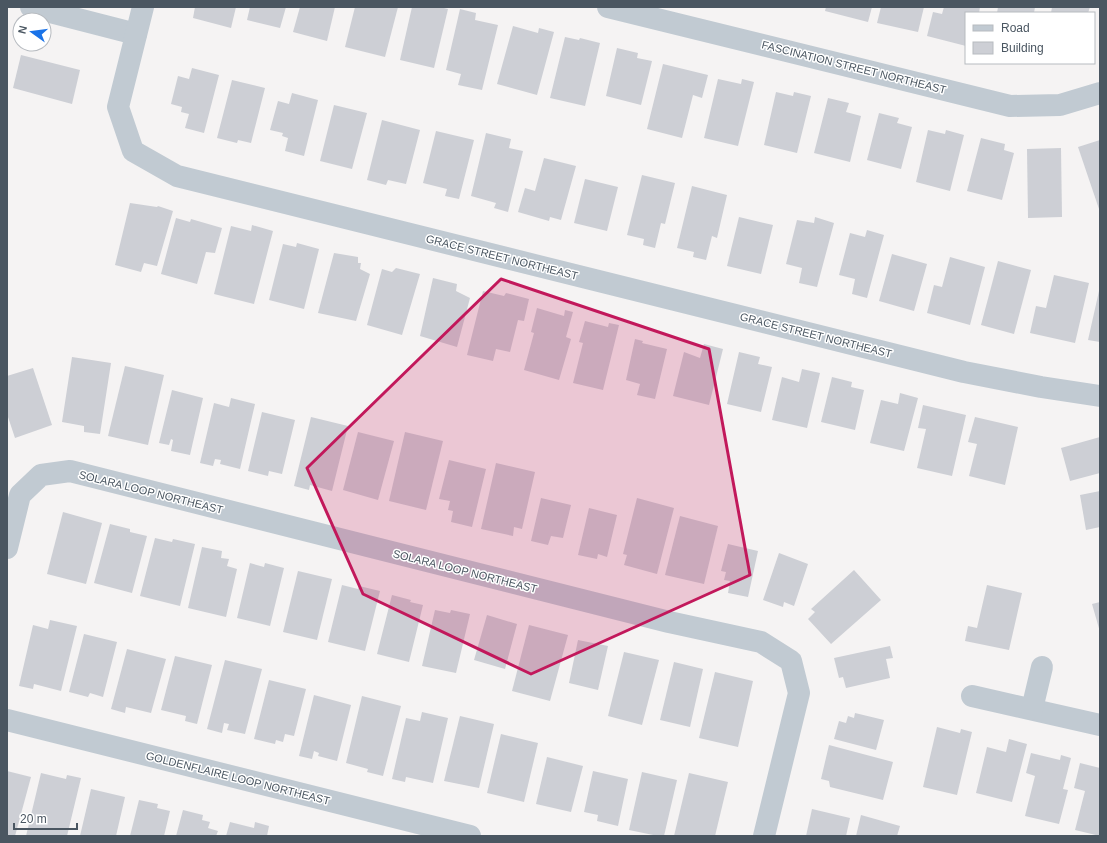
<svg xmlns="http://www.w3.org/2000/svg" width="1107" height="843" viewBox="0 0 1107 843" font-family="Arial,sans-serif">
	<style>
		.building { fill: #cdcfd5 }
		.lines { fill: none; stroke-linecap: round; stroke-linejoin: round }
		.street { stroke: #c1cad2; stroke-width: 22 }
		.marked { fill: #c2185b; fill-opacity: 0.2; stroke: #c2185b; stroke-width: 3; stroke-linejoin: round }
		.labels { text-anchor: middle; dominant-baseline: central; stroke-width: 3; stroke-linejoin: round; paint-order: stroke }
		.street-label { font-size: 11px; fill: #4a5661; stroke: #fff }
	</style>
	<rect width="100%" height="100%" fill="#f5f3f3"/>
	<!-- building -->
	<g class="building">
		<polygon points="195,7 236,7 231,28 193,18"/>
		<polygon points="250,7 286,7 280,28 247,20"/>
		<polygon points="300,7 335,7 327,41 293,32"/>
		<polygon points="355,7 398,7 385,57 345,47"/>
		<polygon points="412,7 440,7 448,9 434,68 400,60"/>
		<polygon points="826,7 872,7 868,22 825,11"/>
		<polygon points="881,7 924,7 918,32 877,23"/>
		<polygon points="944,7 980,7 979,13 966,13 966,46 927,36 933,12 942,14"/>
		<polygon points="998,7 1035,7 1034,13 997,13"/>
		<polygon points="1052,7 1090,7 1088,13 1051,13"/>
		<polygon points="460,9 476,13 475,20 498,25 482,90 458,85 461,74 446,70"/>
		<polygon points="513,26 538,33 539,28 554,32 537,95 497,84"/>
		<polygon points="565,37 579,40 580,38 600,43 585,106 550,98"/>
		<polygon points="617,48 638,53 637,58 652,61 641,105 606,96"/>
		<polygon points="21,55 80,70 72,104 13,88"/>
		<polygon points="663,64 708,75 702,98 693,95 682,138 647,129"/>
		<polygon points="192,68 219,75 204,133 185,128 189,114 181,112 182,107 171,104 178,76 189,79"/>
		<polygon points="718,79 741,84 742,79 754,82 738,146 704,138"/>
		<polygon points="232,80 265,88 251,143 238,140 237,143 217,138"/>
		<polygon points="776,92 793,96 794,92 811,96 797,153 764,145"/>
		<polygon points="292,93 318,100 304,156 285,151 288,138 282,136 283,133 270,130 278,101 289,104"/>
		<polygon points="828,98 849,103 846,112 861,116 850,162 814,153"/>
		<polygon points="334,105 367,113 352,169 320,161"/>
		<polygon points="879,113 899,118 897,123 912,127 901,169 867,160"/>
		<polygon points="382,120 420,130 406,184 388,180 386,185 367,180"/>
		<polygon points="928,130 945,134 946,130 964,135 950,191 916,182"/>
		<polygon points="436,131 474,140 459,199 445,196 447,189 423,183"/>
		<polygon points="486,133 511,139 509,148 523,151 508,212 494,208 496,203 471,196"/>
		<polygon points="981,138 1005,144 1004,150 1014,153 1002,200 967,191"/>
		<polygon points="1100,140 1100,209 1099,209 1078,147"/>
		<polygon points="1061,148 1062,217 1028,218 1027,149"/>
		<polygon points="544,158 576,166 561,220 550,217 549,221 518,212 525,188 535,191"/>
		<polygon points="642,175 675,183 665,224 661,223 655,248 643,245 644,239 627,235"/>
		<polygon points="585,179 618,187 607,231 574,223"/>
		<polygon points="692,186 727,195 717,238 712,236 706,260 693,257 694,252 677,248"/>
		<polygon points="130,203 157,207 158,206 173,211 157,266 144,263 141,272 115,265"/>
		<polygon points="739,217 773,225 761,274 727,266"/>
		<polygon points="815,217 834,223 817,287 799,283 802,268 786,264 797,220 814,223"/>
		<polygon points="176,218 190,222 191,219 222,228 215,253 206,252 197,284 161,274"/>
		<polygon points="252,225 273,231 254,304 214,294 231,226 251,231"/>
		<polygon points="867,230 884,235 867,298 852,294 855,279 839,275 850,233 865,237"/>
		<polygon points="297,243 319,249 304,309 269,300 283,244 296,247"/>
		<polygon points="334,253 358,257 358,263 361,263 360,269 370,274 356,321 318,313"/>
		<polygon points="892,254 927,264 914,311 879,301"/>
		<polygon points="950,257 985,267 970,325 927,313 934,285 942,287"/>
		<polygon points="998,261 1031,270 1014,334 981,325"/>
		<polygon points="396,268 420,274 402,335 367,325 382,269 392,272"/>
		<polygon points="1054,275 1089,283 1075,343 1030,333 1036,306 1046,308"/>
		<polygon points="433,278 457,284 456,291 470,298 457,347 420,336"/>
		<polygon points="483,291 504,296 506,293 529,299 524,321 518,320 510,352 496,349 493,361 467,355"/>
		<polygon points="1099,291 1100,291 1100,342 1088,340"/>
		<polygon points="537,308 564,316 565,310 573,312 566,337 571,339 559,380 524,370 534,333 531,332"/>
		<polygon points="585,321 608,327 609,323 619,325 603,390 573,383 583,343 579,342"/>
		<polygon points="635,339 643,341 642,343 667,349 655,399 637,395 640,384 626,380"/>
		<polygon points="704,344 723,349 709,405 673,396 684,352 700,358"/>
		<polygon points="739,352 760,357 758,364 772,367 761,412 727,404"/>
		<polygon points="72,357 111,363 100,434 84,432 84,426 62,422"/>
		<polygon points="125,366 164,375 148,445 108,436"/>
		<polygon points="33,368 52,425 15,438 7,414 7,376"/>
		<polygon points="802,369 820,373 807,428 772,420 782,377 799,382"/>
		<polygon points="832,377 852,382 851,387 864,390 855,430 821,422"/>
		<polygon points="172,390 203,398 190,455 171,451 173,440 171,439 169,445 159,443"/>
		<polygon points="900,393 918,398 904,451 870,443 881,400 898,404"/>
		<polygon points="231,398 255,404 240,469 220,464 221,460 215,459 213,466 200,463 214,403 229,407"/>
		<polygon points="923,405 966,415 952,476 917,468 926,429 918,428"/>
		<polygon points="262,412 295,420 282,474 269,471 268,476 248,471"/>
		<polygon points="311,417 348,426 332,491 310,485 309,490 294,486"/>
		<polygon points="975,417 1018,427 1005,485 969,476 977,444 968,442"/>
		<polygon points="358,432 394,441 378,500 343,490"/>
		<polygon points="405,432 443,441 426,510 389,501"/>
		<polygon points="1100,437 1100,473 1070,481 1061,448"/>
		<polygon points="449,460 486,469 472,527 451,522 453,511 448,510 450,501 439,499"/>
		<polygon points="496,463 535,472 522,529 514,527 513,536 481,529"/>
		<polygon points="1100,491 1100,527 1086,530 1080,495"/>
		<polygon points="541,498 571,505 563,538 551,536 548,545 531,541"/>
		<polygon points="637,498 674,508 657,574 624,565 627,555 623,554"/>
		<polygon points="589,508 617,515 607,557 598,554 597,559 578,555"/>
		<polygon points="63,512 102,523 86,584 47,574"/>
		<polygon points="680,516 718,526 704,584 665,575"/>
		<polygon points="110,524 130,529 130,532 147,536 132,593 94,583"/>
		<polygon points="155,538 172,542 173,539 195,544 180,606 140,596"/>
		<polygon points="728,544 758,551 748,597 728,593 730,581 724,580 726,572 721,571"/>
		<polygon points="202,547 222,551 221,558 229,559 227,566 237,569 226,617 188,608"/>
		<polygon points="779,553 808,564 794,606 784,602 783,607 763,600"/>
		<polygon points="250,563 264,567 265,563 284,568 270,626 237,618"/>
		<polygon points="854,570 881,600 831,644 808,619 815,612 811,609"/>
		<polygon points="298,571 332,579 317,640 283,632"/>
		<polygon points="342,585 358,589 359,586 380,591 365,651 328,642"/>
		<polygon points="987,585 1022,593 1009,650 965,641 968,626 977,628"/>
		<polygon points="392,595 411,600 410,602 423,605 409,662 377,654"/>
		<polygon points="1100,602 1100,632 1092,604"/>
		<polygon points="435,610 450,613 451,610 470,614 456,673 422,666"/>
		<polygon points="487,615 517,624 505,669 474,660"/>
		<polygon points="50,620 77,626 61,691 34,684 33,689 19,686 33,625 48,629"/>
		<polygon points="529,625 568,635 550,701 512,691"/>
		<polygon points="84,634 117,642 103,697 90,693 88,697 69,692"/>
		<polygon points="578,640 608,646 598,690 569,683"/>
		<polygon points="890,646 893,658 886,659 890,678 846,688 843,677 839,678 834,658"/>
		<polygon points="127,649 166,659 151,713 126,707 125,713 111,709"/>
		<polygon points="624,652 659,660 642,725 608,716"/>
		<polygon points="175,656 212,665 197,724 185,721 186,716 161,710"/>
		<polygon points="225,660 262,669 245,734 227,730 229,724 224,723 222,733 207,729"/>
		<polygon points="674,662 703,669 690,727 660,720"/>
		<polygon points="715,672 753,681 738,747 699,738"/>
		<polygon points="269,680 306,689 294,736 285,734 283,742 276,740 275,744 254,739"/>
		<polygon points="314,695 351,705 337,761 318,756 319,753 314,751 312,759 299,756"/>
		<polygon points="362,696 401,706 383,776 367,772 368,769 346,763"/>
		<polygon points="422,712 448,718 433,783 406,777 405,782 392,779 406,718 420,721"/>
		<polygon points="855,713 884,720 876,750 834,739 839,721 846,723 848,716 854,718"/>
		<polygon points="460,716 494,724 479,788 444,781"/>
		<polygon points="937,727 960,733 961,729 972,732 957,795 923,787"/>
		<polygon points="501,734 538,743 524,802 487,793"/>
		<polygon points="1009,739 1027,744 1012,802 976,793 987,747 1006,752"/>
		<polygon points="829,745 893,762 883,800 830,787 829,781 821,779"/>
		<polygon points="1031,753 1060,760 1061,755 1071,758 1063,789 1068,790 1059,824 1025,816 1035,776 1026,773"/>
		<polygon points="547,757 583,766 571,812 536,804"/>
		<polygon points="1080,763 1100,768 1100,836 1075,830 1085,791 1074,788"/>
		<polygon points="7,771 31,777 15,836 7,836"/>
		<polygon points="593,771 628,779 618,826 597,821 598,815 584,812"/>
		<polygon points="642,772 677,780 664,836 658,836 629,830"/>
		<polygon points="41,773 66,779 67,775 81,778 67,836 26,836"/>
		<polygon points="689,773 728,782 715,836 674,836"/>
		<polygon points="91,789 125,797 116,836 80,836"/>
		<polygon points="139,800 158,804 157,808 170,811 164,836 130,836"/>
		<polygon points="812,809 850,818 846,836 806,836"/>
		<polygon points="183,810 203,815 202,820 210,822 208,828 218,831 216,836 176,836"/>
		<polygon points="861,815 900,826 897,836 856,836"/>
		<polygon points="230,822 254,828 255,822 269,826 267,836 226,836"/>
	</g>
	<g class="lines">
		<!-- street -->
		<g class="street">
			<polyline points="31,7 136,34"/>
			<polyline points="143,7 118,107 133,151 177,176 964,372 1041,387 1100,396"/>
			<polyline points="608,7 1010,106 1060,105 1100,93"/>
			<polyline points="7,548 20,495 41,475 70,471 669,622 761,642 791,661 799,693 764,836"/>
			<polyline points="972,696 1100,725"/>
			<polyline points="1032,709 1042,667"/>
			<polyline points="7,720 470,836"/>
		</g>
	</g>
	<!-- marked area -->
	<path class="marked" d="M501 279 709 349 750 575 531 674 363 594 307 468Z"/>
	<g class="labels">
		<!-- street labels -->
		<g class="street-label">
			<text transform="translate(854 67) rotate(14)">FASCINATION STREET NORTHEAST</text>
			<text transform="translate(502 257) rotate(14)">GRACE STREET NORTHEAST</text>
			<text transform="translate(816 335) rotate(14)">GRACE STREET NORTHEAST</text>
			<text transform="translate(151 492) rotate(14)">SOLARA LOOP NORTHEAST</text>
			<text transform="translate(465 571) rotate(14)">SOLARA LOOP NORTHEAST</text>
			<text transform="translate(238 778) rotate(14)">GOLDENFLAIRE LOOP NORTHEAST</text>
		</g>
	</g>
	<!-- border -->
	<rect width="1107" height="843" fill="none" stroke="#4a5661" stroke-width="16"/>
	<!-- legend -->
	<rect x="965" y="12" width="130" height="52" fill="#ffffff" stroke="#b7bbc0"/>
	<rect x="973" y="25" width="20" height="6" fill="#c1cad2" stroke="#b7bbc0"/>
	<text x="1001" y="32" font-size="12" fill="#4a5661">Road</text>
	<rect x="973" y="42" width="20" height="12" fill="#cdcfd5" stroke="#b7bbc0"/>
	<text x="1001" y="52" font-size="12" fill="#4a5661">Building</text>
	<!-- north arrow -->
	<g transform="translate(32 32) rotate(284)"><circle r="19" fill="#ffffff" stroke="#b7bbc0"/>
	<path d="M0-3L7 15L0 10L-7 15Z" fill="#1a73e8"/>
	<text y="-6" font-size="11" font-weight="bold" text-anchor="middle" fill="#4a5661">N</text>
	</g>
	<!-- scale -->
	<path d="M14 823v6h63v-6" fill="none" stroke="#4a5661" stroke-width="2"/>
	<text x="20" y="823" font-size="12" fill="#4a5661" stroke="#ffffff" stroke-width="3" paint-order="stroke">20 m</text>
</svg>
